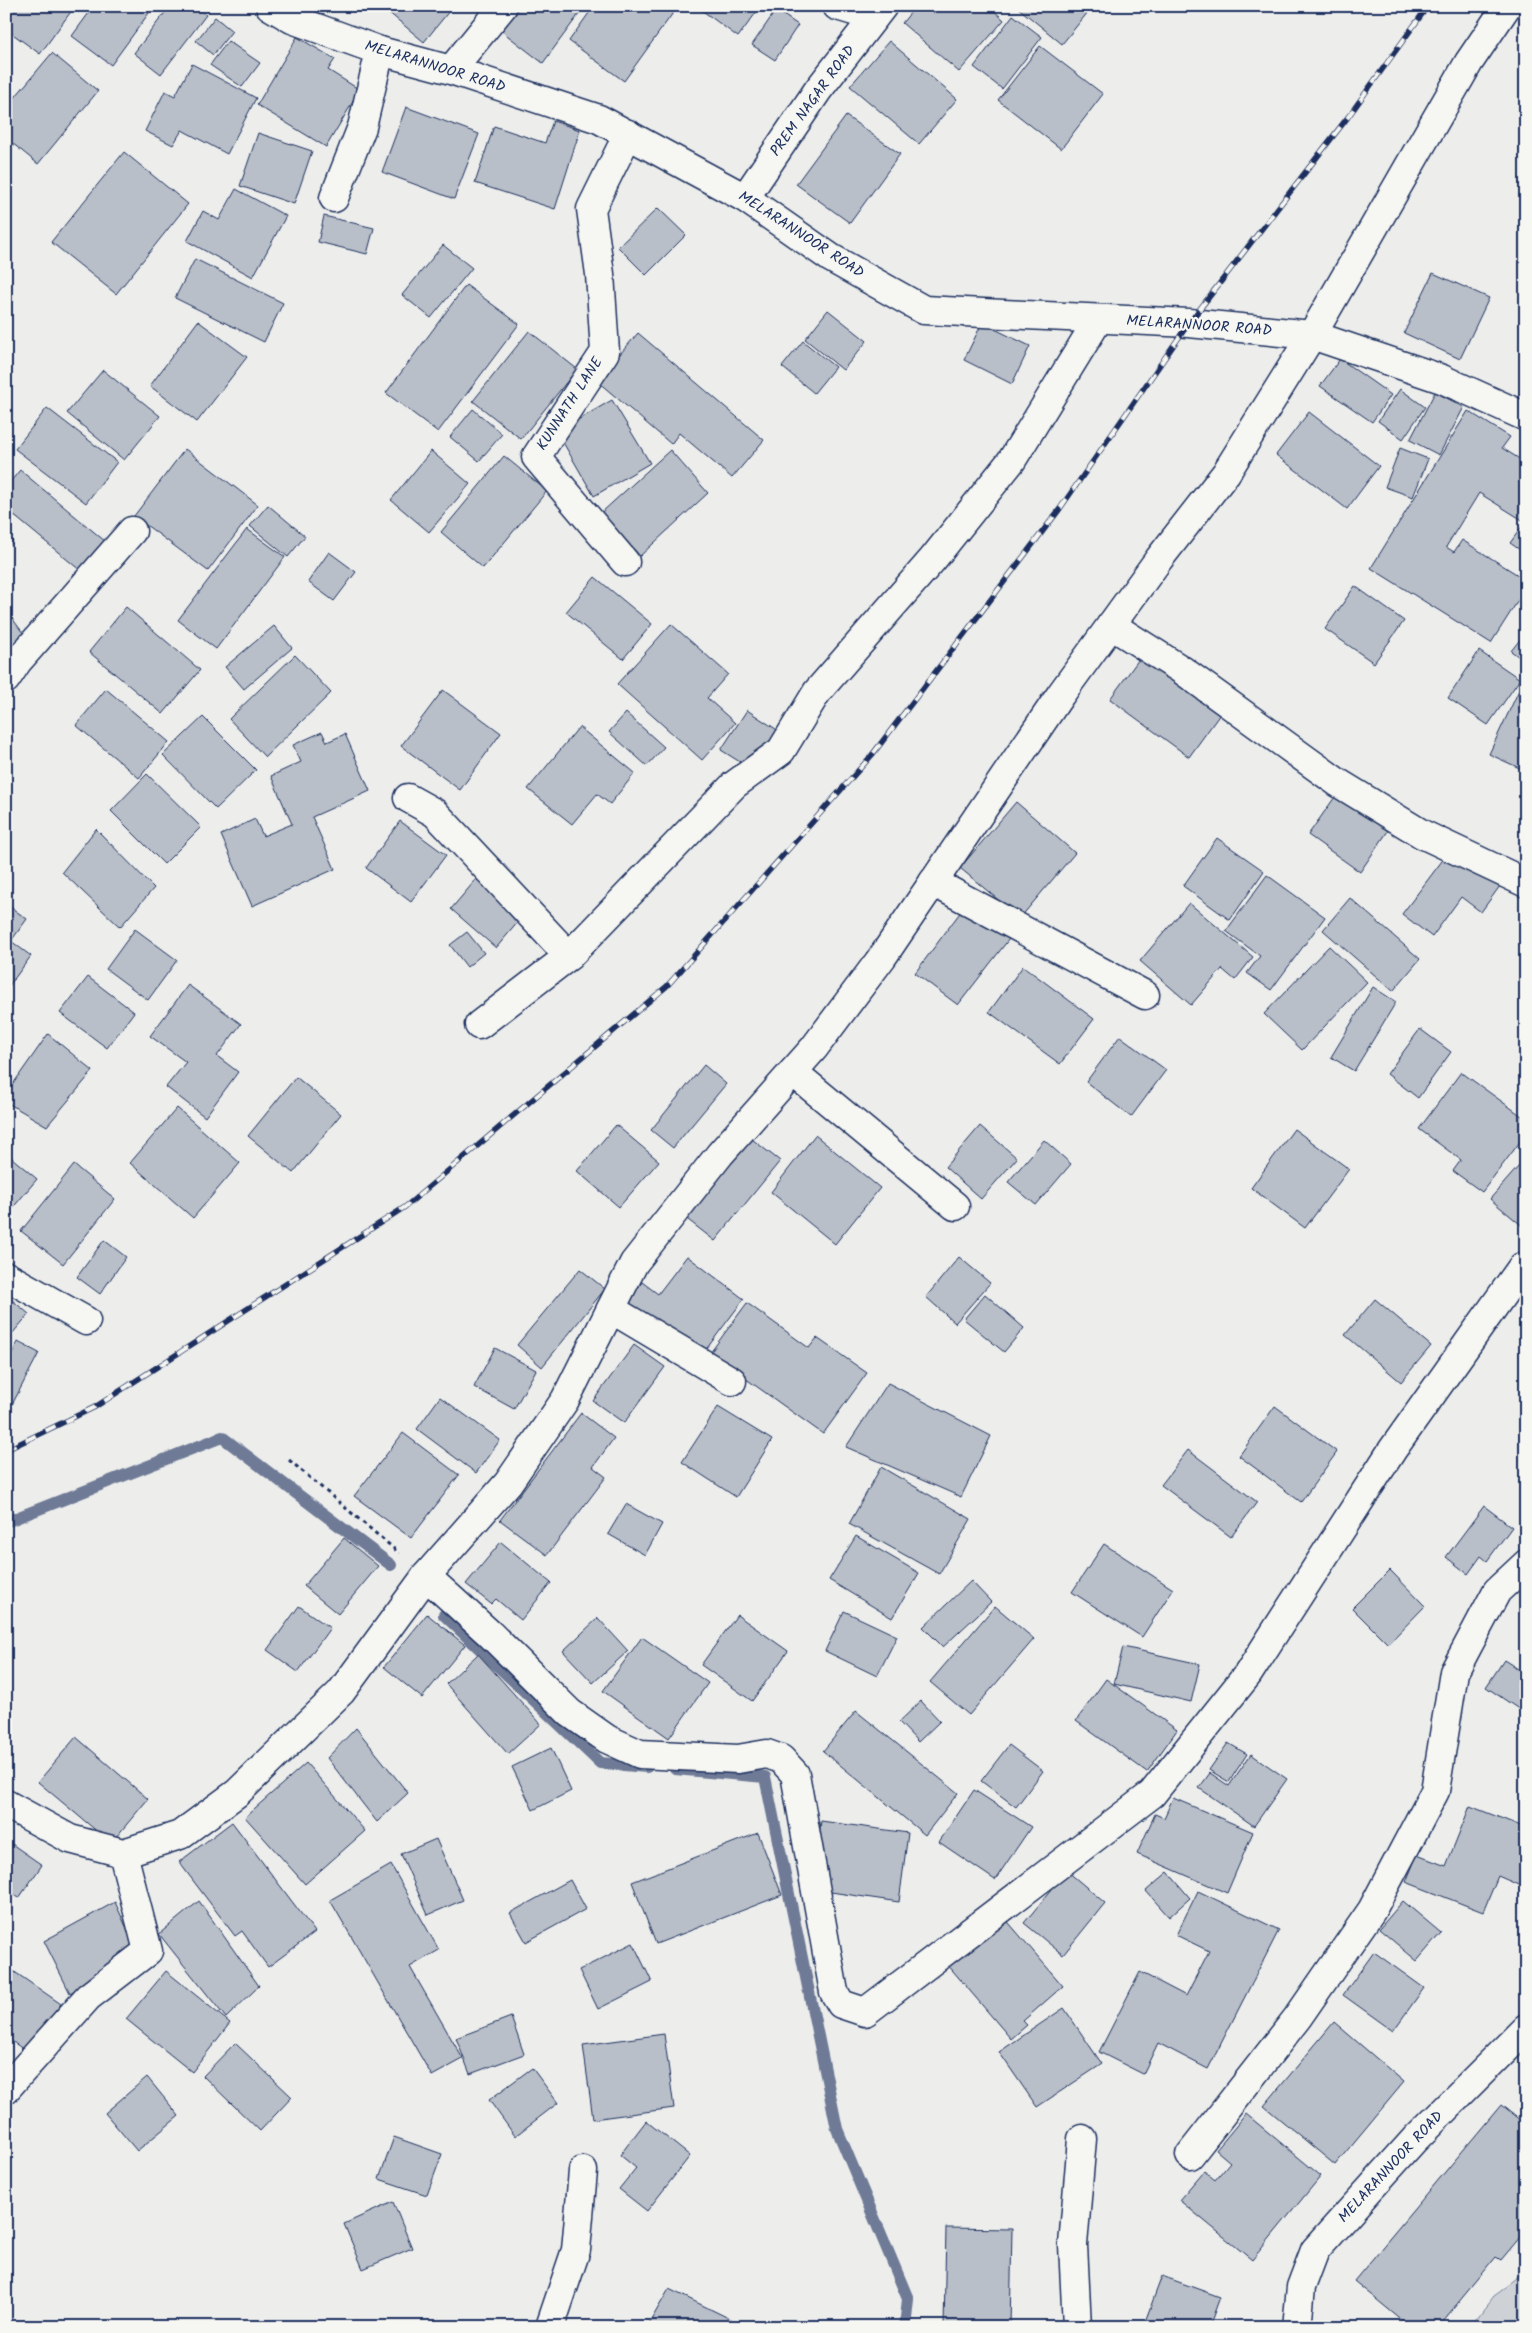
<svg xmlns="http://www.w3.org/2000/svg" width="1532" height="2333" viewBox="0 0 1532 2333" font-family="Kalam,sans-serif">
	<style>
		.green { fill: #ced2d7; stroke: #74809a }
		.lines { fill: none; stroke-linecap: round; stroke-linejoin: round }
		.stream { stroke: #6e7a96; stroke-width: 12 }
		.building { fill: #b9bfc8; stroke: #1b2f5e }
		.minor-casing { stroke: #1b2f5e; stroke-width: 31 }
		.path { stroke: #1b2f5e; stroke-width: 3; stroke-dasharray: 4 4; stroke-linecap: butt }
		.minor { stroke: #f6f6f2; stroke-width: 28 }
		.rail-casing { stroke: #1b2f5e; stroke-width: 5.5 }
		.rail { stroke: #f6f6f2; stroke-width: 4; stroke-dasharray: 11; stroke-linecap: butt }
		.labels { text-anchor: middle; dominant-baseline: central; stroke-width: 4.5; stroke-linejoin: round; paint-order: stroke }
		.street-label { font-size: 15px; fill: #1b2f5e; stroke: #f6f6f2 }
	</style>
	<rect width="100%" height="100%" fill="#edeeec"/>
	<filter id="ink" filterUnits="userSpaceOnUse"><feTurbulence type="fractalNoise" baseFrequency=".02" numOctaves="2"/><feDisplacementMap in="SourceGraphic" scale="10" xChannelSelector="R" yChannelSelector="G"/><feConvolveMatrix kernelMatrix="1 2 1 2 8 2 1 2 1" color-interpolation-filters="sRGB"/></filter>
	<g filter="url(#ink)">
		<!-- green -->
		<polygon class="green" points="1526,2272 1526,2327 1470,2327 1493,2297"/>
		<g class="lines">
			<!-- stream -->
			<g class="stream">
				<polyline points="6,1522 222,1437 391,1565"/>
				<polyline points="444,1615 600,1763 647,1767"/>
				<polyline points="675,1769 765,1777 837,2129 908,2299 905,2327"/>
			</g>
		</g>
		<!-- building -->
		<g class="building">
			<polygon points="16,6 75,6 40,54 6,29 6,19"/>
			<polygon points="94,6 154,6 111,65 72,36"/>
			<polygon points="170,6 195,6 206,15 161,74 134,53"/>
			<polygon points="381,6 446,6 450,10 424,42"/>
			<polygon points="516,6 585,6 543,63 499,29"/>
			<polygon points="594,6 678,6 624,81 569,41"/>
			<polygon points="696,6 761,6 738,37"/>
			<polygon points="916,6 989,6 1004,20 959,72 902,23"/>
			<polygon points="1016,6 1093,6 1062,44"/>
			<polygon points="776,10 798,25 775,60 752,45"/>
			<polygon points="1013,15 1042,37 1002,89 974,67"/>
			<polygon points="215,17 232,31 213,55 196,41"/>
			<polygon points="297,37 335,59 328,70 360,90 326,147 257,105"/>
			<polygon points="228,41 260,63 242,87 210,65"/>
			<polygon points="889,41 957,99 919,144 850,86"/>
			<polygon points="1040,46 1103,94 1061,149 998,100"/>
			<polygon points="52,53 98,91 38,164 6,138 6,108"/>
			<polygon points="192,64 256,98 227,154 182,130 173,145 145,131 165,91 175,96"/>
			<polygon points="406,107 479,134 454,199 382,172"/>
			<polygon points="846,116 900,154 850,223 796,184"/>
			<polygon points="553,121 580,130 555,209 475,183 494,126 545,143"/>
			<polygon points="258,133 312,151 294,204 240,186"/>
			<polygon points="124,152 188,204 116,294 51,242"/>
			<polygon points="236,189 286,216 253,277 187,241 203,211 219,220"/>
			<polygon points="658,208 686,235 646,275 618,247"/>
			<polygon points="324,216 374,228 367,254 318,242"/>
			<polygon points="443,245 472,268 431,318 402,295"/>
			<polygon points="195,259 283,303 264,342 175,298"/>
			<polygon points="1433,273 1489,298 1460,359 1404,333"/>
			<polygon points="466,285 519,324 438,432 386,393"/>
			<polygon points="828,310 867,341 843,370 805,339"/>
			<polygon points="198,321 247,357 197,422 150,386"/>
			<polygon points="982,323 1030,346 1012,384 964,360"/>
			<polygon points="529,331 577,369 521,439 473,401"/>
			<polygon points="638,333 764,440 732,478 679,433 671,444 597,381"/>
			<polygon points="803,341 835,367 814,393 782,367"/>
			<polygon points="1340,359 1391,395 1372,422 1320,386"/>
			<polygon points="103,370 160,416 124,460 67,413"/>
			<polygon points="1400,389 1425,407 1403,439 1378,421"/>
			<polygon points="1435,392 1464,407 1439,455 1410,440"/>
			<polygon points="612,400 650,463 594,496 557,432"/>
			<polygon points="47,408 117,462 86,503 15,449"/>
			<polygon points="473,409 502,434 479,461 450,437"/>
			<polygon points="1468,411 1510,437 1502,448 1526,463 1526,517 1524,521 1479,493 1446,547 1454,552 1462,540 1526,580 1526,588 1491,643 1371,568"/>
			<polygon points="1309,412 1379,466 1347,509 1276,455"/>
			<polygon points="1400,448 1428,459 1413,497 1385,487"/>
			<polygon points="185,449 258,505 208,571 134,516"/>
			<polygon points="670,450 708,493 640,556 601,513"/>
			<polygon points="431,451 470,484 429,532 391,500"/>
			<polygon points="504,456 547,491 483,568 441,532"/>
			<polygon points="20,470 112,547 87,576 6,509 6,487"/>
			<polygon points="268,505 305,536 288,557 250,526"/>
			<polygon points="1526,521 1526,554 1510,543"/>
			<polygon points="247,529 285,557 216,649 178,620"/>
			<polygon points="6,536 13,541 6,550"/>
			<polygon points="329,552 356,572 334,601 308,582"/>
			<polygon points="595,577 652,624 623,659 566,612"/>
			<polygon points="1355,586 1404,621 1374,663 1325,629"/>
			<polygon points="126,607 200,670 163,714 89,652"/>
			<polygon points="6,610 26,637 6,652"/>
			<polygon points="671,624 728,674 707,698 735,723 702,760 617,684"/>
			<polygon points="274,626 292,648 244,689 225,667"/>
			<polygon points="1526,632 1526,662 1511,651"/>
			<polygon points="1479,651 1520,679 1488,725 1448,698"/>
			<polygon points="1144,652 1223,710 1189,757 1110,699"/>
			<polygon points="295,655 331,693 265,757 229,719"/>
			<polygon points="1520,688 1526,691 1526,771 1489,754"/>
			<polygon points="106,689 169,742 139,778 76,725"/>
			<polygon points="443,690 501,733 460,790 401,746"/>
			<polygon points="747,710 785,735 759,774 721,750"/>
			<polygon points="626,713 664,747 647,766 609,732"/>
			<polygon points="203,717 256,770 216,809 163,755"/>
			<polygon points="579,727 635,773 610,804 597,794 572,824 528,789"/>
			<polygon points="322,732 327,742 345,734 370,791 312,817 335,869 252,906 221,835 255,819 263,836 292,824 271,776 301,762 293,745"/>
			<polygon points="147,774 201,827 164,864 111,811"/>
			<polygon points="1337,794 1388,831 1360,872 1308,835"/>
			<polygon points="1016,802 1075,853 1020,918 960,868"/>
			<polygon points="400,821 446,855 411,902 366,868"/>
			<polygon points="96,829 154,888 120,927 62,872"/>
			<polygon points="1217,838 1264,871 1230,920 1183,886"/>
			<polygon points="1451,849 1500,886 1481,912 1461,897 1432,937 1402,914"/>
			<polygon points="1267,875 1325,917 1271,990 1247,973 1260,956 1226,931"/>
			<polygon points="479,876 524,915 496,948 451,909"/>
			<polygon points="1350,898 1420,959 1393,991 1323,930"/>
			<polygon points="1189,903 1253,957 1235,980 1222,969 1191,1005 1140,961"/>
			<polygon points="6,904 27,919 11,941 31,956 6,990"/>
			<polygon points="965,906 1009,939 958,1005 915,973"/>
			<polygon points="135,929 177,960 148,1000 106,969"/>
			<polygon points="467,932 484,953 467,967 450,945"/>
			<polygon points="1329,946 1367,982 1302,1050 1264,1014"/>
			<polygon points="1023,966 1094,1019 1060,1064 989,1012"/>
			<polygon points="88,977 134,1012 107,1048 60,1013"/>
			<polygon points="188,985 241,1024 217,1056 238,1072 205,1117 166,1087 186,1062 150,1036"/>
			<polygon points="1373,987 1396,1002 1354,1071 1331,1057"/>
			<polygon points="1420,1029 1451,1052 1418,1098 1387,1074"/>
			<polygon points="48,1034 93,1071 47,1126 6,1102 6,1094"/>
			<polygon points="1120,1036 1166,1070 1131,1117 1086,1082"/>
			<polygon points="1526,1052 1526,1068 1519,1064"/>
			<polygon points="704,1065 726,1084 673,1148 651,1130"/>
			<polygon points="1461,1072 1526,1119 1526,1134 1482,1192 1453,1171 1461,1160 1419,1129"/>
			<polygon points="296,1077 341,1114 293,1173 248,1136"/>
			<polygon points="177,1108 240,1163 193,1218 130,1163"/>
			<polygon points="616,1125 659,1161 619,1207 577,1171"/>
			<polygon points="980,1126 1017,1158 981,1199 945,1167"/>
			<polygon points="1294,1129 1349,1169 1305,1228 1251,1188"/>
			<polygon points="815,1135 880,1188 835,1244 771,1192"/>
			<polygon points="748,1136 780,1161 715,1241 683,1216"/>
			<polygon points="1044,1140 1071,1164 1036,1205 1008,1182"/>
			<polygon points="6,1153 37,1179 6,1216"/>
			<polygon points="1526,1158 1526,1229 1490,1199"/>
			<polygon points="74,1165 115,1199 63,1264 21,1231"/>
			<polygon points="104,1240 126,1257 100,1294 77,1277"/>
			<polygon points="687,1256 744,1299 701,1356 628,1302 642,1282 658,1294"/>
			<polygon points="959,1257 990,1283 955,1323 926,1297"/>
			<polygon points="580,1269 605,1289 542,1367 517,1345"/>
			<polygon points="985,1294 1024,1328 1004,1352 964,1319"/>
			<polygon points="6,1295 29,1314 6,1341"/>
			<polygon points="1375,1299 1431,1346 1401,1382 1345,1335"/>
			<polygon points="747,1303 809,1348 817,1338 867,1373 823,1434 710,1353"/>
			<polygon points="18,1342 39,1353 6,1416 6,1364"/>
			<polygon points="634,1345 665,1367 624,1423 593,1401"/>
			<polygon points="495,1348 536,1370 514,1409 474,1387"/>
			<polygon points="888,1383 991,1436 961,1497 846,1447"/>
			<polygon points="440,1397 500,1440 476,1473 417,1429"/>
			<polygon points="1275,1406 1337,1452 1301,1502 1239,1456"/>
			<polygon points="718,1407 772,1440 736,1497 682,1462"/>
			<polygon points="581,1413 614,1438 593,1467 606,1477 547,1555 500,1520"/>
			<polygon points="403,1433 459,1475 411,1538 354,1496"/>
			<polygon points="1188,1450 1257,1502 1231,1537 1161,1485"/>
			<polygon points="881,1467 971,1519 939,1574 849,1524"/>
			<polygon points="626,1504 662,1524 645,1555 608,1534"/>
			<polygon points="1484,1506 1512,1527 1487,1561 1481,1556 1468,1574 1446,1557"/>
			<polygon points="856,1536 919,1573 892,1618 829,1580"/>
			<polygon points="344,1538 378,1566 338,1614 304,1586"/>
			<polygon points="501,1542 551,1583 521,1620 496,1599 491,1604 466,1584"/>
			<polygon points="1104,1544 1173,1589 1142,1637 1072,1592"/>
			<polygon points="1390,1570 1425,1606 1388,1644 1352,1608"/>
			<polygon points="971,1581 991,1602 943,1647 923,1627"/>
			<polygon points="299,1606 330,1628 298,1672 267,1650"/>
			<polygon points="995,1606 1034,1639 969,1715 930,1682"/>
			<polygon points="844,1611 897,1636 877,1676 825,1651"/>
			<polygon points="427,1614 465,1645 422,1698 384,1667"/>
			<polygon points="737,1615 788,1651 752,1701 701,1665"/>
			<polygon points="598,1618 628,1651 593,1683 563,1651"/>
			<polygon points="642,1637 708,1683 669,1738 603,1691"/>
			<polygon points="1123,1647 1200,1664 1191,1702 1114,1684"/>
			<polygon points="478,1654 541,1724 508,1754 446,1684"/>
			<polygon points="1504,1660 1526,1674 1526,1714 1486,1687"/>
			<polygon points="1106,1679 1177,1730 1147,1772 1076,1721"/>
			<polygon points="921,1701 940,1721 918,1742 899,1722"/>
			<polygon points="856,1711 958,1793 925,1835 823,1751"/>
			<polygon points="356,1728 408,1793 377,1822 327,1758"/>
			<polygon points="76,1737 148,1799 111,1843 38,1782"/>
			<polygon points="1228,1743 1247,1754 1229,1782 1209,1770"/>
			<polygon points="1009,1745 1043,1771 1016,1807 981,1781"/>
			<polygon points="551,1748 571,1791 533,1810 512,1767"/>
			<polygon points="1251,1754 1287,1779 1254,1826 1199,1788 1210,1773 1229,1786"/>
			<polygon points="306,1763 365,1831 305,1884 245,1817"/>
			<polygon points="974,1790 1031,1827 995,1880 939,1842"/>
			<polygon points="1173,1798 1253,1832 1227,1893 1137,1854 1155,1814 1164,1818"/>
			<polygon points="1470,1806 1526,1828 1526,1880 1523,1887 1498,1876 1483,1912 1406,1882 1417,1855 1446,1866"/>
			<polygon points="821,1821 908,1833 899,1902 824,1891 828,1867 816,1857"/>
			<polygon points="232,1822 315,1932 268,1967 242,1931 235,1936 179,1862"/>
			<polygon points="758,1833 782,1895 656,1944 632,1882"/>
			<polygon points="436,1839 463,1900 428,1915 401,1854"/>
			<polygon points="6,1840 42,1865 19,1898 6,1889"/>
			<polygon points="391,1865 439,1950 410,1967 463,2059 432,2076 330,1900"/>
			<polygon points="1067,1871 1105,1903 1063,1955 1024,1923"/>
			<polygon points="1168,1872 1190,1898 1169,1917 1146,1891"/>
			<polygon points="570,1880 586,1909 526,1942 510,1913"/>
			<polygon points="1198,1891 1279,1930 1208,2069 1158,2043 1143,2074 1099,2052 1140,1972 1186,1996 1209,1951 1176,1935"/>
			<polygon points="199,1901 259,1986 226,2018 159,1934"/>
			<polygon points="1403,1901 1441,1933 1417,1961 1379,1929"/>
			<polygon points="115,1902 137,1951 70,1993 44,1941"/>
			<polygon points="1003,1916 1063,1986 1023,2021 1027,2025 1011,2039 947,1964"/>
			<polygon points="633,1943 652,1982 598,2009 579,1970"/>
			<polygon points="1374,1952 1424,1988 1393,2031 1343,1995"/>
			<polygon points="6,1966 61,2004 27,2052 6,2037"/>
			<polygon points="166,1971 230,2023 192,2072 126,2019"/>
			<polygon points="1064,2008 1102,2064 1037,2107 999,2052"/>
			<polygon points="511,2017 524,2054 470,2074 456,2038"/>
			<polygon points="1334,2022 1404,2082 1335,2165 1264,2106"/>
			<polygon points="664,2034 674,2108 593,2119 583,2045"/>
			<polygon points="235,2043 292,2097 260,2131 203,2076"/>
			<polygon points="532,2068 558,2103 515,2136 489,2100"/>
			<polygon points="147,2077 179,2116 137,2151 105,2113"/>
			<polygon points="1501,2105 1526,2125 1526,2230 1501,2260 1496,2257 1438,2327 1410,2327 1354,2281"/>
			<polygon points="1246,2114 1321,2176 1252,2260 1179,2200 1204,2171 1215,2180 1230,2162 1216,2150"/>
			<polygon points="646,2121 690,2156 647,2211 619,2189 636,2168 620,2155"/>
			<polygon points="394,2137 442,2154 427,2195 379,2179"/>
			<polygon points="393,2202 412,2248 363,2269 344,2224"/>
			<polygon points="946,2228 1012,2229 1010,2327 944,2327"/>
			<polygon points="1162,2276 1220,2297 1209,2327 1143,2327"/>
			<polygon points="669,2289 747,2327 647,2327"/>
		</g>
		<g class="lines">
			<defs>
				<g id="minor">
					<polyline points="270,6 292,19 380,51 451,70 599,119 745,198 831,258 924,310 1189,323 1312,335 1442,379 1526,417"/>
					<polyline points="837,6 874,17"/>
					<polyline points="451,70 503,6"/>
					<polyline points="334,198 362,127 380,51"/>
					<polyline points="745,198 818,90 883,6"/>
					<polyline points="625,562 536,457 605,352 600,274 591,209 628,134"/>
					<polyline points="1111,625 1182,670 1337,782 1422,834 1526,883"/>
					<polyline points="6,679 18,661 132,531"/>
					<polyline points="408,798 435,813 569,956"/>
					<polyline points="933,882 1145,995"/>
					<polyline points="479,1025 569,956 734,785 781,751 817,692 933,559 1012,460 1098,320"/>
					<polyline points="793,1072 955,1206"/>
					<polyline points="6,1276 86,1321"/>
					<polyline points="611,1309 732,1381"/>
					<polyline points="426,1576 490,1634 570,1713 607,1739 640,1754 738,1759 767,1754 781,1759 795,1774 834,1992 841,2004 865,2012 1152,1794 1248,1674 1393,1449 1522,1267 1526,1270"/>
					<polyline points="6,1804 70,1839 123,1853 180,1835 237,1793 341,1692 426,1576 508,1483 565,1400 634,1263 720,1154 814,1048 883,956 1061,694 1159,559 1226,473 1312,335 1469,62 1507,6"/>
					<polyline points="6,2089 88,1997 148,1951 123,1853"/>
					<polyline points="1190,2155 1298,2017 1372,1910 1435,1791 1454,1672 1497,1591 1526,1564"/>
					<polyline points="550,2327 576,2250 583,2171"/>
					<polyline points="1077,2327 1073,2245 1082,2139"/>
					<polyline points="1297,2327 1301,2287 1315,2250 1415,2139 1526,2028"/>
				</g>
			</defs>
			<!-- minor casing -->
			<use href="#minor" class="minor-casing"/>
			<!-- path -->
			<polyline class="path" points="289,1460 399,1553"/>
			<!-- minor -->
			<use href="#minor" class="minor"/>
			<defs>
				<polyline id="rail" points="6,1450 95,1407 405,1207 667,986 872,755 1059,510 1189,323 1348,117 1428,6"/>
			</defs>
			<!-- rail casing -->
			<use href="#rail" class="rail-casing"/>
			<!-- rail -->
			<use href="#rail" class="rail"/>
		</g>
	</g>
	<g class="labels">
		<!-- street labels -->
		<g class="street-label">
			<text transform="translate(435 67) rotate(17)">MELARANNOOR ROAD</text>
			<text transform="translate(813 101) rotate(-54)">PREM NAGAR ROAD</text>
			<text transform="translate(801 235) rotate(33)">MELARANNOOR ROAD</text>
			<text transform="translate(1199 326) rotate(4)">MELARANNOOR ROAD</text>
			<text transform="translate(570 404) rotate(-57)">KUNNATH LANE</text>
			<text transform="translate(1391 2167) rotate(-47)">MELARANNOOR ROAD</text>
		</g>
	</g>
	<!-- margin -->
	<rect width="1532" height="2333" fill="none" stroke="#f6f6f2" stroke-width="25"/>
	<rect x="12" y="12" width="1507" height="2308" fill="none" stroke="#1b2f5e" stroke-width="2" filter="url(#ink)"/>
</svg>
